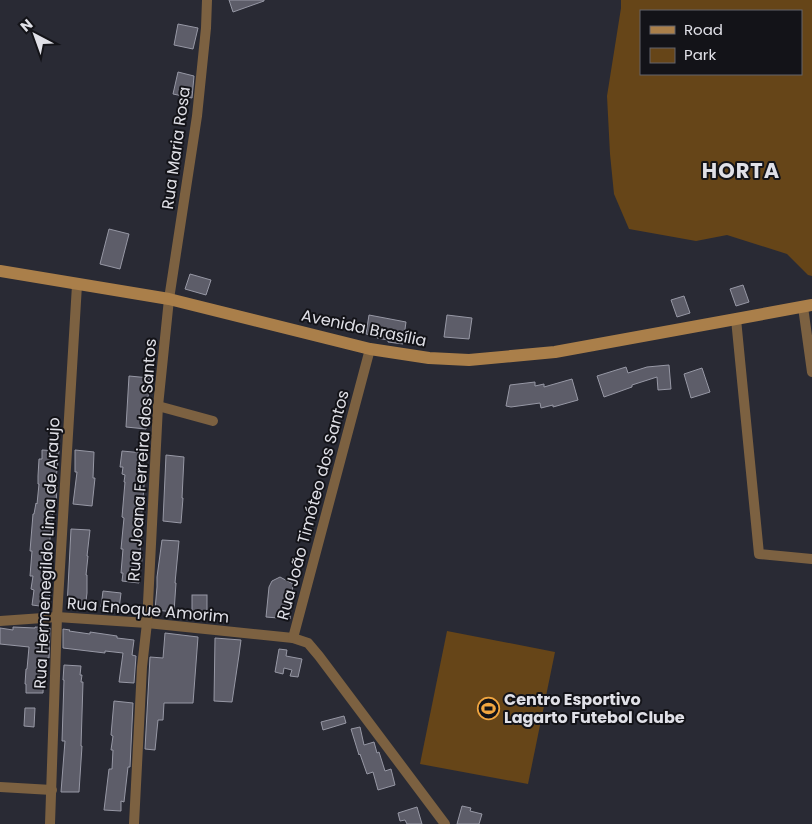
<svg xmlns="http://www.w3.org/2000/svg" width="812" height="824" viewBox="0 0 812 824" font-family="Poppins,sans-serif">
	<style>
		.green { fill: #664518; fill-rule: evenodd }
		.building { fill: #5d5d69; stroke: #9798a5 }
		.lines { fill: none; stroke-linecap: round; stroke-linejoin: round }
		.minor { stroke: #7c6141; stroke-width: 10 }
		.secondary { stroke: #aa7f4a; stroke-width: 12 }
		.labels { text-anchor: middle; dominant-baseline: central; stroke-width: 4; stroke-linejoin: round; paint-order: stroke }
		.street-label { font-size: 16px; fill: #e0e0e7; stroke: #131318 }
		.poi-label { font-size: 16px; font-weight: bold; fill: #e0e0e7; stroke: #131318; text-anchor: start }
		.district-label { font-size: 21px; font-weight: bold; letter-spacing: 1px; fill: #e0e0e7; stroke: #131318 }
	</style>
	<rect width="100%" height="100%" fill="#292a34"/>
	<!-- green -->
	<g class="green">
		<path d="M621 0H812V276L808 275 787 254 727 235 696 241 629 229 614 194 610 154 607 96 621 8ZM801 11V74H641V11Z"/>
		<polygon points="447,631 555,652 528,784 420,764"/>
	</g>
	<!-- building -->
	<g class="building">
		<polygon points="229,0 264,0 264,1 233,12"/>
		<polygon points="178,24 198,28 193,49 174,45"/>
		<polygon points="178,72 194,76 192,98 173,94"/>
		<polygon points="109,229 129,234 120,269 100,264"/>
		<polygon points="190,274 211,280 206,295 185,289"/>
		<polygon points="743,285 749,302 736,306 730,289"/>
		<polygon points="684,296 690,313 677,317 671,300"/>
		<polygon points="369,315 406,322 403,344 388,342 388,340 377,338 377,336 366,334"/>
		<polygon points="447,315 472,318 469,339 444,337"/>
		<polygon points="669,365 671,389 658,390 657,377 632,385 632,387 604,397 597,376 626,367 628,373 647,367"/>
		<polygon points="702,368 710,392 691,398 684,374"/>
		<polygon points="129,376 150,378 148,398 150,398 148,418 147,418 146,429 126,427"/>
		<polygon points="572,379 578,400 553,407 553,405 541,408 540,403 511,407 506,406 510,385 535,382 535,386 544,384 544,387"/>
		<polygon points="42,450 59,451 56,479 56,487 57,487 56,504 54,504 53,511 48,557 47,585 51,585 48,607 32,605 34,590 31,589 33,576 30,576 32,551 30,551 33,514 34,514 36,503 37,504 39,484 38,484 38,476 39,459 42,459"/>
		<polygon points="75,450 94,452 93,478 95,478 92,506 73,504 77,472 75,472"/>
		<polygon points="122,451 144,453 142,477 144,477 144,486 141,523 142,523 141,534 142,534 140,552 142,552 142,559 139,583 122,581 123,573 121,573 123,549 121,549 123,528 124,518 122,517 125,482 124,482 125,475 122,474 123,467 120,467"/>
		<polygon points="166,455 184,457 182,498 183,498 181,523 163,521"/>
		<polygon points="71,529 90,530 87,556 88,556 86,575 87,575 87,593 85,609 67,607"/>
		<polygon points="162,540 179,541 175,583 176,583 174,612 155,610 157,587 157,577"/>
		<polygon points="280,577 293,584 290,619 266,617 269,587 272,581"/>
		<polygon points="103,591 121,593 119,609 101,607"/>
		<rect x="192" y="595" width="15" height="19"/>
		<polygon points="13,627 35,628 35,627 50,628 49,658 47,658 46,667 44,667 43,693 26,693 26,684 25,684 26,669 27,669 29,647 0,644 0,628 13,630"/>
		<polygon points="63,629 70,630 69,631 90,634 90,632 117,636 117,638 134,640 132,655 136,656 134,683 119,682 123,653 105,651 105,653 63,648"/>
		<polygon points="165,633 198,637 193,703 164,703 163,720 158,720 155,750 145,749 150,657 163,658"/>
		<polygon points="215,638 241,640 239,655 232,702 214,701"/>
		<polygon points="279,649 287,650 286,656 302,659 298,677 290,676 292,670 284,668 283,674 275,672"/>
		<polygon points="64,665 81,666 80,675 82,675 81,682 83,682 81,746 82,746 79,792 61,792 65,741 62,741 64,680 63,680"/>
		<polygon points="114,701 133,703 130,767 128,767 124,802 121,801 121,811 104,810 109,769 112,769 113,750 111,750 113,736 111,735"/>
		<polygon points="25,708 35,708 34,727 24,726"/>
		<polygon points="344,716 346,723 323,730 321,722"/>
		<polygon points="360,727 364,745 374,742 377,753 379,752 385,771 391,769 395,785 378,790 373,772 367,774 360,754 359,755 351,729"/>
		<polygon points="462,806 471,808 470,811 482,814 479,824 457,824"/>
		<polygon points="417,807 422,824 407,824 405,820 400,821 398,813"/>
	</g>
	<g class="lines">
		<!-- minor -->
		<g class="minor">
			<polyline points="803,307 812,372"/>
			<polyline points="736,319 759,554 812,559"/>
			<polyline points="158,406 213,421"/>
			<polyline points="0,621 57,617 147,623 293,638 308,643 319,656 445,824"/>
			<polyline points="293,638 370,349"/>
			<polyline points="0,787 52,790"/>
			<polyline points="50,824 57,617 77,285"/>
			<polyline points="134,824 142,667 147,623 158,406 169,299 197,116 206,28 207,0"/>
		</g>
		<!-- secondary -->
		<polyline class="secondary" points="0,271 169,299 370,349 429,358 469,360 555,352 812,305"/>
	</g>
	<!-- icons -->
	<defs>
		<symbol id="stadium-ring" viewBox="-11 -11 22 22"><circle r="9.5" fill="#131318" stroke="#f1a640" stroke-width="1.5"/><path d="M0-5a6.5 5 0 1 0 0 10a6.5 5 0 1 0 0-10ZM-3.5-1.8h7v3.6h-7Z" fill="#f1a640"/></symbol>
	</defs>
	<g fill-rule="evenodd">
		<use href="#stadium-ring" x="476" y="696" width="25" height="25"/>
	</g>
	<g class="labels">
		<!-- street labels -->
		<g class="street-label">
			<text transform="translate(176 148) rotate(-82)">Rua Maria Rosa</text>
			<text transform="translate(364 328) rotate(12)">Avenida Brasília</text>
			<text transform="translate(142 460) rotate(-86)">Rua Joana Ferreira dos Santos</text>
			<text transform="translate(313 505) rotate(-75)">Rua João Timóteo dos Santos</text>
			<text transform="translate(47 553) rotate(-87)">Rua Hermenegildo Lima de Araujo</text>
			<text transform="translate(148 610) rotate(5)">Rua Enoque Amorim</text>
		</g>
		<!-- poi labels -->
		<g class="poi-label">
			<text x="504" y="699">Centro Esportivo<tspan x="504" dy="18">Lagarto Futebol Clube</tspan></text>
		</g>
		<!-- district labels -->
		<g class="district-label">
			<text x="741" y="170">HORTA</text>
		</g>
	</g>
	<!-- legend -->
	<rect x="640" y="10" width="162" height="65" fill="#131318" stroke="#65656b"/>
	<rect x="650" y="26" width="25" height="8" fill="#aa7f4a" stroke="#65656b"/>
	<text x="684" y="35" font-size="15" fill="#e0e0e7">Road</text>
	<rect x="650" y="48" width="25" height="15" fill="#664518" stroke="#65656b"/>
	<text x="684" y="60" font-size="15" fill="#e0e0e7">Park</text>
	<!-- north arrow -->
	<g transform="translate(35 35) rotate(319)" stroke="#131318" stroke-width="4" paint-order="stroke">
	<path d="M0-4L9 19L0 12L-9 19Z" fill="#e0e0e7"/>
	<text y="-8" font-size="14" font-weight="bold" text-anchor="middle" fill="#e0e0e7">N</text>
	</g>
</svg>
